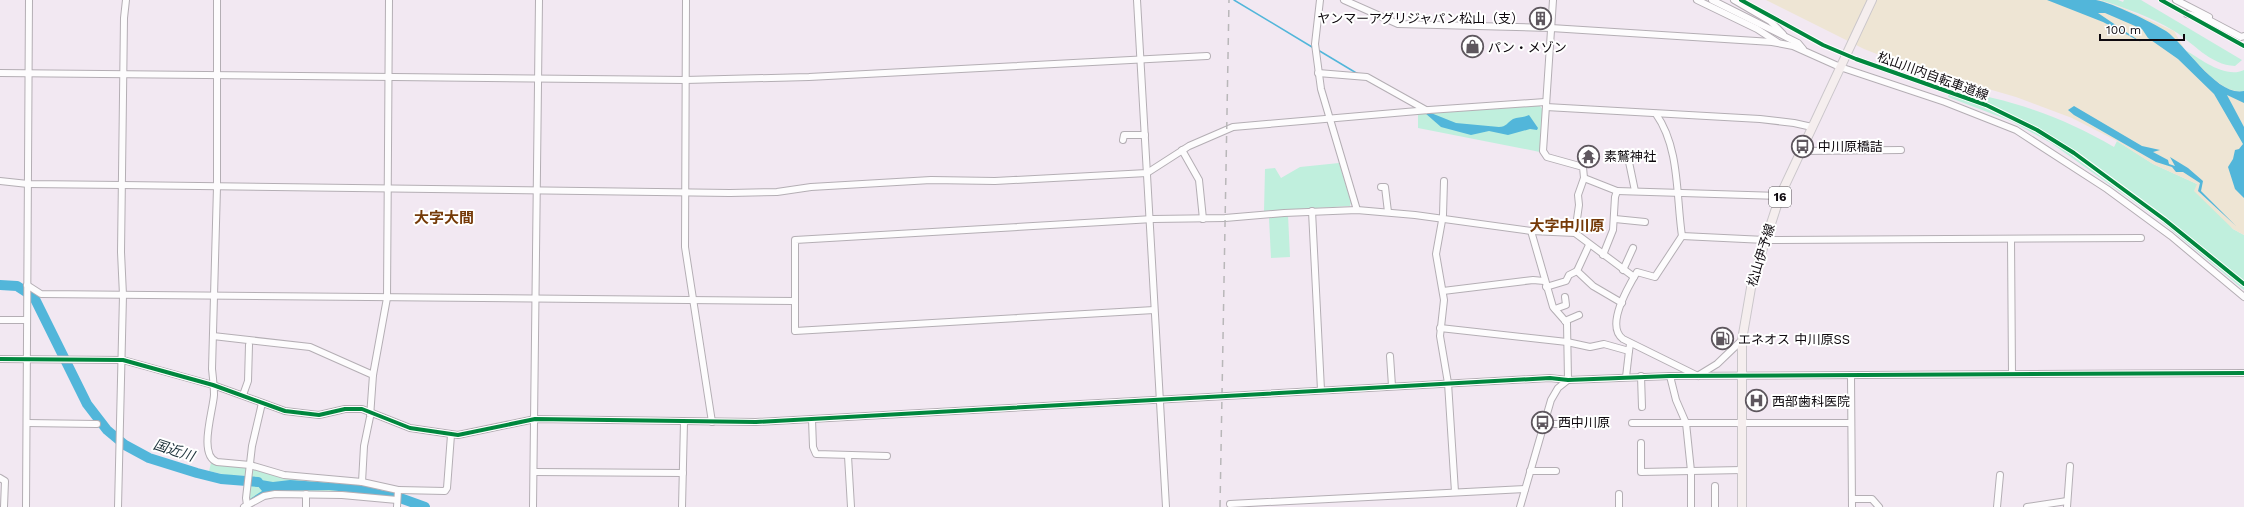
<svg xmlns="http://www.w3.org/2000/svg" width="2244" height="507" viewBox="0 0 2244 507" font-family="'Work Sans','Noto Sans JP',sans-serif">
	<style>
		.green { fill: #c0efdd }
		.sand { fill: #eee5d4 }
		.water { fill: #52b6da }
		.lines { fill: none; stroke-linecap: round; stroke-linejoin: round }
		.stream { stroke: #52b6da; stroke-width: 1.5 }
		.river { stroke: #52b6da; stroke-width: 10 }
		.minor-casing { stroke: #b4aeb4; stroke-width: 8 }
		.major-casing { stroke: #cac6ca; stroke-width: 10 }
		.minor { stroke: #fdfcfd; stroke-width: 6 }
		.major { stroke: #f5eeee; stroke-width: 8 }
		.rail { stroke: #b9b7b9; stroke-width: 1.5; stroke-dasharray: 7 7; stroke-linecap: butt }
		.cycleway-casing { stroke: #fff; stroke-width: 6 }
		.cycleway { stroke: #00873e; stroke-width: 4 }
		.labels { text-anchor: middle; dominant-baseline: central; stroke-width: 4; stroke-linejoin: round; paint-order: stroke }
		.shield { fill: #fff; stroke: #565356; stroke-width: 1 }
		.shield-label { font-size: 12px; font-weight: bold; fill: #0e090e }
		.poi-label { font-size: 13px; fill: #0e090e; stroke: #fff; text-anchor: start }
		.street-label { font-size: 13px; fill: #0e090e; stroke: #fff }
		.water-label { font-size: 14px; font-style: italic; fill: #1c313a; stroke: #fff }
		.quarter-label { font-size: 15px; font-weight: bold; fill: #753a08; stroke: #fff }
	</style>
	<rect width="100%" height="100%" fill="#f2e8f2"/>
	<!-- green -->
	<g class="green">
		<path d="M2100 0H2118L2123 2 2124 0H2141L2242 60 2235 66C2210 65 2194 43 2174 31 2152 17 2125 8 2100 0Z"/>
		<path d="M2185 50C2201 59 2225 79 2244 70V91C2223 96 2198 63 2185 50Z"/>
		<path d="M1950 90C2009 98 2063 117 2114 147L2117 141 2153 164 2197 184 2233 229 2244 235V290L2157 218 2051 143 2011 121 1948 97Z"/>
		<polygon points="1539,105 1544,111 1540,152 1418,128 1418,112"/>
		<polygon points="1339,163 1351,202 1350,206 1264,211 1265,169 1275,168 1281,178 1300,167"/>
		<polygon points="1288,215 1290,257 1271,258 1269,218"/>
		<polygon points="211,463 335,480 396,499 274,493 249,503 250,476 226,475 209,471"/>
	</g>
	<!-- sand -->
	<polygon class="sand" points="1766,0 2100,0 2125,9 2174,31 2185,50 2211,77 2226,88 2239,92 2244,91 2244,235 2233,229 2194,191 2197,184 2153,164 2117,141 2072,118 2016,97 1905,65 1864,49"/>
	<!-- water -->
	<g class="water">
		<path d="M2047 0C2062 0 2081 0 2096 0 2113 3 2151 22 2166 31 2186 45 2217 97 2244 91V103L2227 95 2244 127V198L2235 189 2228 167 2233 159 2235 150 2239 149 2243 144 2214 94 2178 59 2148 38 2142 29 2105 13H2098L2141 42 2103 22Z"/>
		<polygon points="2074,106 2142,146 2160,150 2153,152 2168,160 2169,164 2175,166 2170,157 2188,168 2203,181 2201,191 2236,226 2198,191 2200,183 2183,172 2176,172 2172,167 2156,162 2074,115 2068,110"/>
		<path d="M1425 113H1431L1456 123 1499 127C1506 127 1508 122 1513 119 1518 117 1523 118 1529 115L1538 128 1537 130 1530 129 1508 135 1489 131 1471 135 1441 127Z"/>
		<polygon points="250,478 273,482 290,480 362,485 396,494 396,497 329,490 281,491 273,491 249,503 247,501 262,491 257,485 250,481"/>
	</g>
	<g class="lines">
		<!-- stream -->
		<g class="stream">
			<polyline points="1234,0 1312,47"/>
			<polyline points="1318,50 1358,74"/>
		</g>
		<!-- river -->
		<g class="river">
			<polyline points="0,285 17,286 34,297 87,404 107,430 125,445 149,458 197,473 221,479 258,482"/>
			<polyline points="389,494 425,507"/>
		</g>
		<defs>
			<g id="minor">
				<path d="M217 0V187L212 369C213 378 214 386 214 395 213 411 198 455 217 462L250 465 284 475 362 482 398 490 397 507"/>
				<polyline points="686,0 685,247 712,422"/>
				<polyline points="1137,0 1166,507"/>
				<polyline points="1320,0 1315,44 1321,89 1357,210"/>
				<polyline points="1344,0 1398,24 1551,28 1772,42 1793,46 1840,67 1945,102 2016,130 2107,189 2171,236 2244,297"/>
				<polyline points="1553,0 1543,151 1547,157 1583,167 1584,178 1578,195 1579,205 1575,233"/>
				<polyline points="1697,0 1757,29 1777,42"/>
				<polyline points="1712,0 1798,43 1803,49"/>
				<polyline points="1734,0 1770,21 1783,34"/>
				<polyline points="2176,0 2209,17"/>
				<polyline points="2187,14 2205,18 2241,37 2244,36"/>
				<polyline points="0,73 685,80 809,77 1207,56"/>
				<polyline points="1318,73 1367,77 1426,110"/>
				<polyline points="1546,107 1760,119 1794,123 1812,127"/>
				<path d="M1656 114C1680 148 1676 196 1682 236"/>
				<polyline points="1123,140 1124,135 1145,135"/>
				<polyline points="1182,150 1199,180 1203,219"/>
				<polyline points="1801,151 1901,150"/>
				<polyline points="1629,162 1635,191"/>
				<polyline points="1584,178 1617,191 1615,197 1613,230 1603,255"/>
				<polyline points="0,181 28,184 122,185 730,193 777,192 811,187 931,180 995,181 1147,173 1189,146 1233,127 1429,110 1545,102"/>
				<polyline points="1444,181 1443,215 1436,254 1444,300 1440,336 1448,383 1455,492"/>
				<polyline points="1381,187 1385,187 1388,212"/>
				<polyline points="1617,191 1780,196"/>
				<polyline points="1312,211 1321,390"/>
				<polyline points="1615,219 1645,222"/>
				<polyline points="1531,231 1553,307 1567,323 1568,380"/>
				<polyline points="1682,236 1765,240 2141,238"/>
				<path d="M1682 236 1655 277 1637 272C1628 287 1605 326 1623 339L1698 376"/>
				<polyline points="2011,239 2012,374"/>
				<polyline points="1589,245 1577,271 1593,286 1622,303"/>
				<polyline points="1623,270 1633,248"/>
				<polyline points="27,285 41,294 794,301"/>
				<polyline points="1546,287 1566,281 1569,275 1577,271"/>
				<polyline points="1443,291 1533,280 1544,281"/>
				<polyline points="1555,309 1566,305 1565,297"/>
				<polyline points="1154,310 795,331 795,240 1153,219 1225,218 1284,213 1357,210 1415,215 1531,231 1575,233 1634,277"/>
				<polyline points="0,320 26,320"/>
				<polyline points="1565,321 1579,315"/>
				<polyline points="1440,328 1567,342 1590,347 1604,344 1629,351 1630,344"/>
				<polyline points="213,336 310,347 373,375"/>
				<polyline points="1390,356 1392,386"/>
				<polyline points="0,359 123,360 213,385 285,411 319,415 345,409 362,409 410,428 458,435 535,419 756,422 1550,378 1568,380 1670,376 2244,373"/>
				<polyline points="1699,375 1717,364 1742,340"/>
				<polyline points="1851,375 1852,507"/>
				<polyline points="1641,376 1642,407"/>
				<polyline points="1670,376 1676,400 1686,423 1691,471 1691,507"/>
				<polyline points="1626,377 1629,351"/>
				<polyline points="243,395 248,381 249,345"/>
				<polyline points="812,419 813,447 816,454 887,456"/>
				<polyline points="27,423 97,424"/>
				<polyline points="1632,423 1851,423"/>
				<polyline points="1544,424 1577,424"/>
				<polyline points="1641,443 1641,472 1742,470"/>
				<polyline points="848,456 851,507"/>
				<polyline points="1530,471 1556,471"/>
				<polyline points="534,472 683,473"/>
				<polyline points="0,478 5,481 4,507"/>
				<polyline points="362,482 364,446 370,417 373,375 387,298 389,0"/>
				<polyline points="1715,486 1715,507"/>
				<polyline points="398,490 445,491 447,488 451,435"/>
				<polyline points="306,494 306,507"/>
				<polyline points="1619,494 1619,507"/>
				<polyline points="1852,499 1872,499 1879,507"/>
				<polyline points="1230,504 1525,489"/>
				<polyline points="247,505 246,498 252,446 262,403"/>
				<polyline points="26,507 29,0"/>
				<polyline points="118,507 123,295 121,252 124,18 126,0"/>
				<polyline points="244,507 264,496 275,494 342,495 397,500"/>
				<polyline points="533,507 539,0"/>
				<polyline points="682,507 684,422"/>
				<polyline points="1520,507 1551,400 1558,388 1568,380"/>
				<polyline points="1997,507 2000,475"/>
				<polyline points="2027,507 2067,501"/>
				<polyline points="2067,507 2070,466"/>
			</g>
			<polyline id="major" points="1742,507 1742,340 1752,282 1780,196 1872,0"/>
		</defs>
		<!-- minor casing -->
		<use href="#minor" class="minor-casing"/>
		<!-- major casing -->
		<use href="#major" class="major-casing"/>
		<!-- minor -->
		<use href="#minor" class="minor"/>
		<!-- major -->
		<use href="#major" class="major"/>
		<!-- rail -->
		<polyline class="rail" points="1220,507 1229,0"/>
		<defs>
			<g id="cycleway">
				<polyline points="1741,0 1823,45 1856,59 1986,105 2037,130 2074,153 2165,220 2244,284"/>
				<polyline points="2161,0 2244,46"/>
				<polyline points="0,359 123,360 213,385 285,411 319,415 345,409 362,409 410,428 458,435 535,419 756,422 1550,378 1568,380 1670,376 2244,373"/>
			</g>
		</defs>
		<!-- cycleway casing -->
		<use href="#cycleway" class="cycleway-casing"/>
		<!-- cycleway -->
		<use href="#cycleway" class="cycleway"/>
	</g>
	<!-- icons -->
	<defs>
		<symbol id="building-ring" viewBox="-11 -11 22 22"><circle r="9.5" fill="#fff" stroke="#5e575e" stroke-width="1.5"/><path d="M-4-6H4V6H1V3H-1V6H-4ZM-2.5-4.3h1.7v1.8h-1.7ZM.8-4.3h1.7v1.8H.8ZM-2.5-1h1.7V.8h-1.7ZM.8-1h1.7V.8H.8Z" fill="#5e575e"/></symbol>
		<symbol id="shop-ring" viewBox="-11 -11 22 22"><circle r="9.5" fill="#fff" stroke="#5e575e" stroke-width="1.5"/><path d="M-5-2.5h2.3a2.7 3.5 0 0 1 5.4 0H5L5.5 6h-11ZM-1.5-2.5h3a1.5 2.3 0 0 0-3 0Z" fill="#5e575e"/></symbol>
		<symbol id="bus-ring" viewBox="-11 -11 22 22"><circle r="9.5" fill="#fff" stroke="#5e575e" stroke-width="1.5"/><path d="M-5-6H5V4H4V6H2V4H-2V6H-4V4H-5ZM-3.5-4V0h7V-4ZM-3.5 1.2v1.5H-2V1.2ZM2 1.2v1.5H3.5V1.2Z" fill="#5e575e"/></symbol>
		<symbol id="temple-ring" viewBox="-11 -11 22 22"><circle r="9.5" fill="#fff" stroke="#5e575e" stroke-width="1.5"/><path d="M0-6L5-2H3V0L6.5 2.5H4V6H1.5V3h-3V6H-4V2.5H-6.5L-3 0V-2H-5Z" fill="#5e575e"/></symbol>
		<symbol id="fuel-ring" viewBox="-11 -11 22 22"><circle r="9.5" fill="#fff" stroke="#5e575e" stroke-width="1.5"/><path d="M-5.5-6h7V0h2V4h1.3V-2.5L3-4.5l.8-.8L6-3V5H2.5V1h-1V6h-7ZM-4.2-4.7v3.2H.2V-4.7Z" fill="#5e575e"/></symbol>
		<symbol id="hospital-ring" viewBox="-11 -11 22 22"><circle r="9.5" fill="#fff" stroke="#5e575e" stroke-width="1.5"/><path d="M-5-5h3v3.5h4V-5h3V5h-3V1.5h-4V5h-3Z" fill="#5e575e"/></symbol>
	</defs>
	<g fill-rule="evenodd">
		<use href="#building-ring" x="1528" y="6" width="25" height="25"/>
		<use href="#shop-ring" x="1460" y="34" width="25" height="25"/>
		<use href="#bus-ring" x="1790" y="134" width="25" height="25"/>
		<use href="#temple-ring" x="1576" y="144" width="25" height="25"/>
		<use href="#fuel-ring" x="1710" y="326" width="25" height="25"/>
		<use href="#hospital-ring" x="1744" y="388" width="25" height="25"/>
		<use href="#bus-ring" x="1530" y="410" width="25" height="25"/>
	</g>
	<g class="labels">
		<!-- shield labels -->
		<rect class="shield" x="1769" y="187" width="22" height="20" rx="3"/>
		<g class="shield-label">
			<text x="1780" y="197">16</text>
		</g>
		<!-- poi labels -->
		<g class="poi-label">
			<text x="1524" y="18" text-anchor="end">ヤンマーアグリジャパン松山（支）</text>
			<text x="1488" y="47">パン・メゾン</text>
			<text x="1818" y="146">中川原橋詰</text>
			<text x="1604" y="156">素鷲神社</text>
			<text x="1738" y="339">エネオス 中川原SS</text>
			<text x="1772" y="401">西部歯科医院</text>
			<text x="1558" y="422">西中川原</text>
		</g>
		<!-- street labels -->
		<g class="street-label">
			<text transform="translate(1933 76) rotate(20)">松山川内自転車道線</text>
			<text transform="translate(1761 255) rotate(-73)">松山伊予線</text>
		</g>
		<!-- water labels -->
		<g class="water-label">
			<text transform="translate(174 450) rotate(18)">国近川</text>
		</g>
		<!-- quarter labels -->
		<g class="quarter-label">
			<text x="444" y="218">大字大間</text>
			<text x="1567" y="226">大字中川原</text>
		</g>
	</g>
	<!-- scale -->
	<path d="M2100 34v6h84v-6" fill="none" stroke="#0e090e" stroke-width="2"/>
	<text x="2106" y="34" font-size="12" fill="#0e090e" stroke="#ffffff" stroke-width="3" paint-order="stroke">100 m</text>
</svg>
